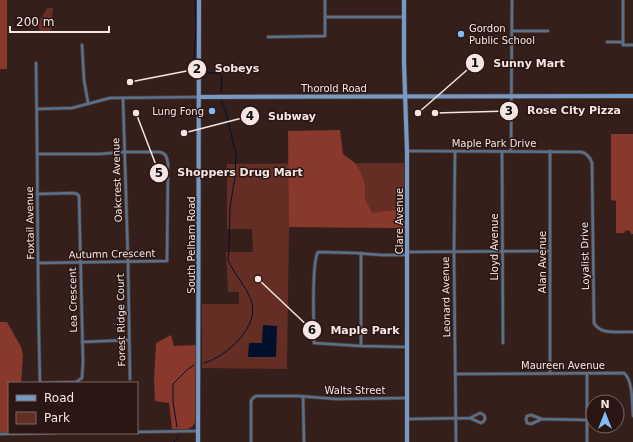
<svg xmlns="http://www.w3.org/2000/svg" width="633" height="442" viewBox="0 0 633 442" font-family="'DejaVu Sans',sans-serif">
	<style>
		.green { fill: #642e24 }
		.forest { fill: #88392c }
		.water { fill: #00102d }
		.lines { fill: none; stroke-linecap: round; stroke-linejoin: round }
		.stream { stroke: #00102d; stroke-width: 1 }
		.street-casing { stroke: #4f3b37; stroke-width: 4 }
		.secondary-casing { stroke: #4f3b37; stroke-width: 5.5 }
		.street { stroke: #59708b; stroke-width: 2.5 }
		.secondary { stroke: #759ac5; stroke-width: 4 }
		.poi-dot { fill: #84bcfb; stroke: #2a1612; stroke-width: 1.5 }
		.labels { text-anchor: middle; dominant-baseline: central; stroke-width: 3; stroke-linejoin: round; paint-order: stroke }
		.poi-label { font-size: 10px; fill: #f5e6e3; stroke: #2a1612; text-anchor: start }
		.street-label { font-size: 10px; fill: #f5e6e3; stroke: #2a1612 }
		.leader { fill: none; stroke: #f5e6e3; stroke-width: 1.5 }
		.callout-dot { fill: #f5e6e3; stroke: #2a1612; stroke-width: 1.5 }
		.mark-label { font-size: 12px; text-anchor: middle; font-weight: bold; fill: #111 }
		.callout-label { font-size: 11px; text-anchor: middle; font-weight: bold; fill: #f5e6e3; stroke: #2a1612; stroke-width: 3; stroke-linejoin: round; paint-order: stroke }
	</style>
	<rect width="100%" height="100%" fill="#341f1b"/>
	<!-- green -->
	<g class="green">
		<path d="M47 8H53C53 11 52 14 52 18 51 26 55 27 48 33H43L39 30 38 20 42 17Z"/>
		<polygon points="404,163 404,228 289,227 287,369 202,368 202,304 239,304 239,292 228,292 226,252 253,252 252,229 227,229 227,164"/>
	</g>
	<!-- forest -->
	<g class="forest">
		<rect x="0" y="0" width="7" height="69"/>
		<polygon points="340,130 343,154 355,163 361,173 365,185 365,199 372,213 404,209 404,228 289,227 288,131"/>
		<polygon points="611,134 633,134 633,234 631,234 630,231 626,230 624,233 616,233 616,201 611,200"/>
		<polygon points="0,322 7,322 21,347 23,355 21,383 9,383 9,434 0,434"/>
		<path d="M171 335 174 346 196 345 195 422C192 432 180 429 172 429L169 403 155 401 154 380 156 343Z"/>
	</g>
	<!-- water -->
	<polygon class="water" points="263,325 277,326 276,357 248,357 249,343 262,343"/>
	<g class="lines">
		<!-- stream -->
		<g class="stream">
			<polyline points="195,0 196,28 193,69 195,71"/>
			<polyline points="202,72 220,74 222,77 221,92"/>
			<path d="M204 363C226 357 261 326 251 300 246 286 234 274 228 260L229 251 230 207 235 177 236 154 225 109 221 101"/>
			<polyline points="177,427 173,402 173,384 188,369 194,365"/>
			<polyline points="174,442 179,436"/>
		</g>
		<defs>
			<g id="street">
				<polyline points="325,17 403,17"/>
				<polyline points="512,31 548,31"/>
				<polyline points="268,37 325,36 325,0"/>
				<polyline points="607,42 623,42 623,45 633,45"/>
				<polyline points="623,42 623,0"/>
				<polyline points="82,45 84,80 88,103"/>
				<path d="M36 63C38 170 37 276 40 383"/>
				<polyline points="123,98 128,261 130,379"/>
				<polyline points="37,109 72,108 110,98 199,97"/>
				<path d="M407 151 581 152C587 153 590 157 592 163L594 323C601 336 620 331 633 332"/>
				<polyline points="455,151 454,252 456,442"/>
				<polyline points="511,151 512,0"/>
				<polyline points="550,151 550,373"/>
				<polyline points="502,152 503,343"/>
				<path d="M38 154H99L124 152H159C166 153 167 157 168 164L167 261 39 263"/>
				<polyline points="37,194 73,193 77,194 79,196 83,362 82,378 76,382 40,383"/>
				<polyline points="407,252 550,251"/>
				<polyline points="82,342 129,340"/>
				<polyline points="361,346 361,253"/>
				<path d="M406 347 361 346 314 343C314 327 311 263 318 252L355 253 382 255H407"/>
				<polyline points="587,373 587,442"/>
				<path d="M455 374 624 373C633 380 632 403 633 416"/>
				<polyline points="303,396 304,442"/>
				<polyline points="407,419 470,418 480,413 484,415 485,418 484,421 481,423 470,418"/>
				<polyline points="542,419 531,415 527,416 526,419 527,423 531,424 542,419 587,420"/>
				<polyline points="137,432 198,431"/>
				<polyline points="0,434 54,433"/>
				<polyline points="251,442 251,401 253,398 256,396 298,396 337,399 406,398"/>
			</g>
			<g id="secondary">
				<polyline points="404,0 404,63 407,151 407,442"/>
				<polyline points="199,97 633,96"/>
				<polyline points="198,442 199,0"/>
			</g>
		</defs>
		<!-- street casing -->
		<use href="#street" class="street-casing"/>
		<!-- secondary casing -->
		<use href="#secondary" class="secondary-casing"/>
		<!-- street -->
		<use href="#street" class="street"/>
		<!-- secondary -->
		<use href="#secondary" class="secondary"/>
	</g>
	<!-- markers -->
	<g class="poi-dot">
		<circle cx="461" cy="34" r="4"/>
		<circle cx="212" cy="111" r="4"/>
	</g>
	<g class="labels">
		<!-- poi labels -->
		<g class="poi-label">
			<text x="469" y="28">Gordon<tspan x="469" dy="12">Public School</tspan></text>
			<text x="204" y="111" text-anchor="end">Lung Fong</text>
		</g>
		<!-- street labels -->
		<g class="street-label">
			<text x="334" y="88">Thorold Road</text>
			<text x="494" y="143">Maple Park Drive</text>
			<text transform="translate(117 180) rotate(-92)">Oakcrest Avenue</text>
			<text transform="translate(399 221) rotate(-90)">Clare Avenue</text>
			<text transform="translate(30 223) rotate(-91)">Foxtail Avenue</text>
			<text transform="translate(191 245) rotate(-90)">South Pelham Road</text>
			<text transform="translate(494 247) rotate(-90)">Lloyd Avenue</text>
			<text transform="translate(112 254) rotate(-1)">Autumn Crescent</text>
			<text transform="translate(585 256) rotate(-91)">Loyalist Drive</text>
			<text transform="translate(542 262) rotate(-90)">Alan Avenue</text>
			<text transform="translate(446 297) rotate(-91)">Leonard Avenue</text>
			<text transform="translate(73 300) rotate(-91)">Lea Crescent</text>
			<text transform="translate(121 320) rotate(-91)">Forest Ridge Court</text>
			<text x="563" y="365">Maureen Avenue</text>
			<text x="355" y="390">Walts Street</text>
		</g>
	</g>
	<!-- callouts -->
	<path class="leader" d="M418 113L475 63M130 82L197 69M435 113L509 111M184 133L250 116M136 113L159 173M258 279L312 330"/>
	<g class="callout-dot">
		<circle cx="418" cy="113" r="4"/>
		<circle cx="130" cy="82" r="4"/>
		<circle cx="435" cy="113" r="4"/>
		<circle cx="184" cy="133" r="4"/>
		<circle cx="136" cy="113" r="4"/>
		<circle cx="258" cy="279" r="4"/>
		<circle cx="475" cy="63" r="10"/>
		<circle cx="197" cy="69" r="10"/>
		<circle cx="509" cy="111" r="10"/>
		<circle cx="250" cy="116" r="10"/>
		<circle cx="159" cy="173" r="10"/>
		<circle cx="312" cy="330" r="10"/>
	</g>
	<g class="mark-label">
		<text x="475" y="67">1</text>
		<text x="197" y="73">2</text>
		<text x="509" y="115">3</text>
		<text x="250" y="120">4</text>
		<text x="159" y="177">5</text>
		<text x="312" y="334">6</text>
	</g>
	<g class="callout-label">
		<text x="529" y="67">Sunny Mart</text>
		<text x="237" y="72">Sobeys</text>
		<text x="574" y="114">Rose City Pizza</text>
		<text x="292" y="120">Subway</text>
		<text x="240" y="176">Shoppers Drug Mart</text>
		<text x="365" y="334">Maple Park</text>
	</g>
	<!-- legend -->
	<rect x="8" y="382" width="130" height="52" fill="#2a1612" stroke="#7b6966"/>
	<rect x="16" y="395" width="20" height="6" fill="#759ac5" stroke="#7b6966"/>
	<text x="44" y="402" font-size="12" fill="#f5e6e3">Road</text>
	<rect x="16" y="412" width="20" height="12" fill="#642e24" stroke="#7b6966"/>
	<text x="44" y="422" font-size="12" fill="#f5e6e3">Park</text>
	<!-- north arrow -->
	<g transform="translate(605 414)"><circle r="19" fill="#2a1612" stroke="#7b6966"/>
	<path d="M0-3L7 15L0 10L-7 15Z" fill="#84bcfb"/>
	<text y="-6" font-size="11" font-weight="bold" text-anchor="middle" fill="#f5e6e3">N</text>
	</g>
	<!-- scale -->
	<path d="M10 26v6h99v-6" fill="none" stroke="#f5e6e3" stroke-width="2"/>
	<text x="16" y="26" font-size="12" fill="#f5e6e3" stroke="#2a1612" stroke-width="3" paint-order="stroke">200 m</text>
</svg>
